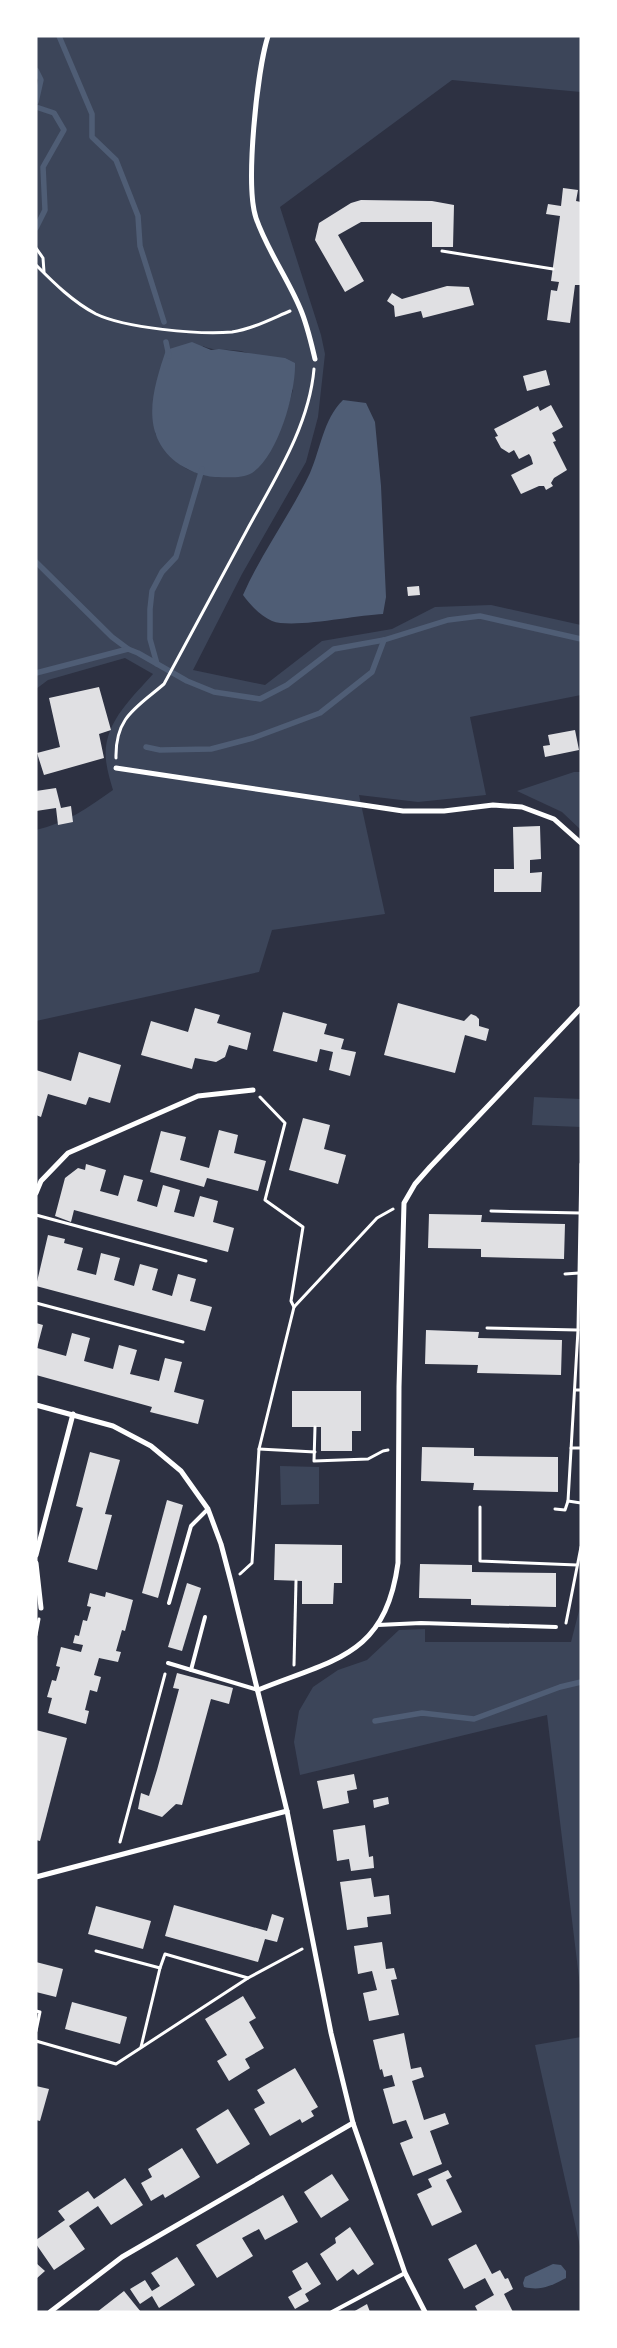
<svg xmlns="http://www.w3.org/2000/svg" width="617" height="2348" viewBox="0 0 617 2348" font-family="'Work Sans',sans-serif">
	<style>
		.green { fill: #3c4559; fill-rule: evenodd }
		.water { fill: #4f5d75 }
		.lines { fill: none; stroke-linecap: round; stroke-linejoin: round }
		.stream { stroke: #4f5d75; stroke-width: 5.5 }
		.building { fill: #e0e0e3 }
		.path { stroke: #fff; stroke-width: 3 }
		.service { stroke: #fff; stroke-width: 4 }
		.minor { stroke: #fff; stroke-width: 5 }
	</style>
	<rect width="100%" height="100%" fill="#2d3142"/>
	<!-- green -->
	<g class="green">
		<path d="M36 36H581V92L452 80 280 207 321 335 325 354 318 417 306 462 242 574 193 670 265 685 322 641 392 629 435 607 491 605 581 625V695L470 717 486 795 418 802 359 795 385 914 272 930 259 972 36 1021V830C66 823 88 808 113 790 110 780 107 770 106 760 102 724 132 698 153 674L125 658 48 680 36 689ZM203 346C217 353 236 347 250 354 264 361 281 380 293 390L283 423 271 448 235 477C194 476 175 471 155 433Z"/>
		<polygon points="574,772 581,772 581,830 562,812 517,791"/>
		<polygon points="534,1097 581,1099 581,1127 532,1125"/>
		<polygon points="280,1466 319,1467 319,1504 281,1505"/>
		<polygon points="581,1603 581,1994 547,1715 300,1775 294,1742 299,1711 313,1687 338,1670 367,1660 399,1630 425,1629 425,1642 571,1642"/>
		<polygon points="581,2037 581,2251 535,2045"/>
	</g>
	<!-- water -->
	<g class="water">
		<path d="M192 342 211 350 219 349 285 358 295 363C296 392 278 456 252 473 241 479 226 477 215 477 201 476 187 470 176 462 139 432 153 389 166 350Z"/>
		<path d="M343 400 366 403 375 422 381 486 386 597 383 614C356 615 293 629 272 621 261 616 250 605 243 595 262 552 290 515 310 473 321 448 323 420 343 400Z"/>
		<path d="M553 2264 561 2265 566 2271V2278C551 2286 541 2291 524 2287L523 2283 525 2277Z"/>
	</g>
	<g class="lines">
		<!-- stream -->
		<g class="stream">
			<polyline points="59,36 92,114 92,137 116,160 138,216 140,246 164,322"/>
			<polyline points="36,70 41,80 36,102"/>
			<polyline points="36,107 54,113 64,130 43,167 45,210 36,228"/>
			<polyline points="166,342 169,356"/>
			<polyline points="36,562 112,637 128,649"/>
			<polyline points="157,664 150,639 150,609 152,591 162,572 176,557 202,469"/>
			<polyline points="36,673 128,649 138,653 187,681 214,692 260,699 287,685 334,649 384,640 448,620 480,616 581,639"/>
			<polyline points="146,747 160,750 211,749 253,738 320,713 372,672 384,640"/>
			<polyline points="375,1721 422,1713 474,1719 560,1687 581,1682"/>
		</g>
	</g>
	<!-- building -->
	<g class="building">
		<polygon points="563,188 578,190 576,201 581,202 581,285 575,285 570,323 547,320 551,290 557,291 559,282 551,281 560,216 546,214 548,204 561,206"/>
		<polygon points="361,200 432,201 454,205 453,247 432,247 432,222 361,222 338,235 364,281 345,292 315,240 319,223 351,203"/>
		<polygon points="447,286 469,287 474,305 423,318 421,311 395,317 394,306 387,301 392,293 402,299"/>
		<polygon points="546,370 550,385 527,391 523,376"/>
		<polygon points="551,405 563,427 552,433 556,441 553,442 567,470 554,478 551,483 553,486 546,490 544,486 539,486 521,494 511,475 533,464 531,457 529,454 519,459 514,450 509,453 501,448 495,437 498,436 494,429 538,406 540,411"/>
		<polygon points="419,586 420,595 408,596 407,587"/>
		<polygon points="99,687 111,730 99,734 104,758 44,775 37,753 60,747 49,698"/>
		<polygon points="575,730 579,750 545,757 543,746 550,745 548,735"/>
		<polygon points="56,788 61,808 71,806 73,822 58,825 56,808 36,811 36,791"/>
		<polygon points="540,826 541,859 530,860 530,873 542,872 541,892 494,892 494,869 514,869 513,827"/>
		<polygon points="398,1003 464,1021 471,1014 476,1016 479,1019 479,1026 489,1029 486,1041 465,1035 455,1073 384,1055"/>
		<polygon points="195,1008 220,1015 217,1023 251,1033 247,1050 229,1045 225,1057 216,1062 195,1058 192,1069 141,1055 151,1021 188,1032"/>
		<polygon points="283,1012 327,1024 324,1034 344,1039 341,1049 356,1052 350,1076 329,1070 333,1052 320,1049 317,1062 273,1051"/>
		<polygon points="79,1052 121,1065 110,1103 89,1097 86,1105 48,1094 41,1117 36,1115 36,1070 71,1081"/>
		<polygon points="303,1118 330,1125 324,1149 346,1155 338,1184 289,1170"/>
		<polygon points="219,1130 238,1135 234,1153 266,1161 258,1191 207,1178 204,1187 150,1172 161,1131 186,1137 180,1160 209,1168"/>
		<polygon points="86,1164 106,1170 100,1191 118,1196 124,1175 143,1180 137,1201 157,1207 163,1185 180,1190 174,1212 194,1217 200,1196 218,1201 213,1222 234,1228 228,1252 74,1210 71,1222 55,1216 65,1178 78,1168 85,1170"/>
		<polygon points="429,1214 482,1215 481,1222 565,1224 564,1259 481,1257 481,1249 428,1248"/>
		<polygon points="48,1235 65,1239 64,1243 83,1248 77,1270 96,1275 101,1253 120,1258 114,1280 134,1286 140,1264 158,1269 152,1290 172,1296 178,1274 196,1279 190,1301 212,1307 205,1331 36,1286"/>
		<polygon points="36,1323 43,1325 37,1348 66,1356 72,1333 90,1338 84,1361 113,1369 119,1345 137,1350 130,1374 159,1381 165,1358 182,1362 174,1392 204,1400 198,1424 150,1412 152,1407 36,1375"/>
		<polygon points="426,1330 479,1332 478,1338 562,1340 561,1375 477,1373 478,1365 425,1364"/>
		<polygon points="292,1391 361,1391 361,1431 352,1431 352,1451 321,1451 321,1427 292,1427"/>
		<polygon points="422,1447 474,1448 474,1456 558,1457 558,1492 473,1490 474,1483 421,1481"/>
		<polygon points="90,1452 120,1460 105,1514 112,1515 97,1570 68,1562 83,1508 76,1506"/>
		<polygon points="167,1500 183,1505 158,1598 142,1593"/>
		<polygon points="275,1544 342,1545 342,1583 334,1583 333,1604 302,1604 302,1581 274,1580"/>
		<polygon points="420,1564 472,1565 472,1572 556,1573 556,1607 471,1605 471,1599 419,1598"/>
		<polygon points="187,1583 201,1588 182,1651 168,1647"/>
		<polygon points="106,1592 133,1600 125,1631 122,1630 116,1651 121,1652 118,1662 99,1658 94,1675 101,1677 97,1692 90,1690 85,1710 89,1711 86,1724 48,1713 52,1698 47,1697 52,1680 56,1681 60,1667 56,1666 61,1647 81,1652 83,1645 73,1643 75,1635 79,1636 83,1620 87,1621 91,1607 87,1606 90,1593 105,1597"/>
		<polygon points="177,1673 233,1688 229,1704 211,1699 182,1805 176,1804 162,1817 138,1809 141,1793 149,1796 157,1770 179,1689 173,1688"/>
		<polygon points="36,1730 67,1738 40,1841 36,1840"/>
		<polygon points="354,1774 357,1789 347,1791 349,1803 323,1809 317,1781"/>
		<polygon points="388,1797 389,1804 374,1808 373,1800"/>
		<polygon points="365,1825 369,1857 373,1856 374,1868 351,1871 349,1859 337,1861 333,1830"/>
		<polygon points="371,1878 374,1897 389,1895 391,1914 367,1917 368,1927 347,1930 340,1882"/>
		<polygon points="174,1905 267,1931 272,1914 284,1918 277,1942 265,1939 258,1962 165,1936"/>
		<polygon points="96,1906 151,1921 143,1949 88,1934"/>
		<polygon points="382,1942 386,1969 394,1968 397,1979 391,1980 399,2015 369,2021 363,1993 377,1990 372,1971 358,1974 354,1946"/>
		<polygon points="36,1962 63,1969 56,1997 36,1992"/>
		<polygon points="243,1996 256,2018 249,2022 264,2048 245,2059 250,2068 229,2081 217,2061 227,2055 205,2019"/>
		<polygon points="72,2002 127,2017 120,2044 65,2029"/>
		<polygon points="404,2033 411,2069 421,2067 424,2077 412,2081 424,2120 445,2113 449,2124 430,2131 442,2164 413,2176 400,2143 413,2138 406,2120 393,2124 383,2089 395,2086 392,2075 384,2077 382,2069 380,2070 373,2040"/>
		<polygon points="295,2068 318,2107 311,2111 314,2116 302,2123 300,2119 270,2136 254,2109 265,2103 257,2090"/>
		<polygon points="36,2086 49,2089 40,2121 36,2120"/>
		<polygon points="228,2109 250,2144 217,2164 196,2129"/>
		<polygon points="182,2148 200,2177 165,2198 163,2194 151,2201 141,2183 152,2177 148,2169"/>
		<polygon points="448,2170 452,2177 446,2180 462,2212 432,2226 417,2194 432,2187 428,2179"/>
		<polygon points="332,2174 349,2200 321,2218 304,2192"/>
		<polygon points="125,2178 143,2205 111,2225 98,2206 69,2226 85,2249 54,2270 36,2244 36,2240 65,2220 58,2211 88,2191 94,2199"/>
		<polygon points="283,2195 298,2222 265,2240 259,2229 242,2238 253,2256 217,2278 196,2245"/>
		<polygon points="350,2227 374,2264 358,2275 353,2269 337,2281 320,2254 336,2243 335,2238"/>
		<polygon points="476,2244 492,2274 500,2270 505,2279 508,2278 513,2289 504,2294 513,2312 478,2312 475,2306 494,2295 485,2278 464,2289 448,2259"/>
		<polygon points="177,2257 195,2285 159,2308 152,2296 140,2304 130,2289 145,2280 152,2291 160,2286 151,2273"/>
		<polygon points="307,2262 321,2284 305,2294 309,2301 295,2309 288,2297 302,2289 292,2271"/>
		<polygon points="36,2263 45,2271 36,2279"/>
		<polygon points="124,2291 141,2312 97,2312"/>
		<polygon points="367,2304 370,2312 353,2312"/>
	</g>
	<g class="lines">
		<!-- path -->
		<g class="path">
			<polyline points="36,248 43,258 44,272"/>
			<polyline points="442,251 553,269"/>
			<path d="M36 265C54 283 73 302 96 314 125 328 199 335 232 332 252 329 271 319 290 311"/>
			<path d="M116 758C115 717 136 708 164 684 192 633 219 581 247 530 274 480 309 427 314 369"/>
			<polyline points="260,1097 285,1123 265,1200 303,1227 291,1301 294,1307"/>
			<polyline points="491,1211 580,1213"/>
			<polyline points="36,1215 206,1261"/>
			<polyline points="565,1274 579,1273"/>
			<polyline points="36,1303 183,1342"/>
			<polyline points="487,1328 578,1330 568,1501 565,1510 555,1509"/>
			<polyline points="578,1330 581,1164"/>
			<polyline points="576,1390 581,1390"/>
			<polyline points="315,1427 314,1461 368,1459 383,1451 388,1450"/>
			<polyline points="571,1448 581,1448"/>
			<polyline points="259,1449 315,1452"/>
			<polyline points="568,1501 581,1503"/>
			<polyline points="480,1507 480,1561 577,1565"/>
			<polyline points="240,1574 252,1563 259,1449 294,1307 377,1218 393,1209"/>
			<polyline points="566,1623 581,1547"/>
			<polyline points="36,1635 39,1619"/>
			<polyline points="294,1665 296,1581"/>
			<polyline points="120,1842 165,1674"/>
			<polyline points="96,1951 160,1968 165,1954 248,1978"/>
			<polyline points="36,2011 40,2012 36,2031"/>
			<polyline points="36,2041 116,2064 248,1978 302,1949"/>
			<polyline points="141,2047 160,1968"/>
		</g>
		<!-- service -->
		<g class="service">
			<polyline points="169,1603 191,1526 208,1509"/>
			<polyline points="378,1625 421,1623 556,1627"/>
			<polyline points="168,1663 258,1690"/>
			<polyline points="191,1670 205,1617"/>
			<polyline points="332,2312 405,2273"/>
		</g>
		<!-- minor -->
		<g class="minor">
			<path d="M268 36C257 71 245 185 256 218 267 250 287 277 300 308 307 324 311 342 315 359"/>
			<polyline points="116,768 403,811 444,811 493,805 522,807 554,819 581,843"/>
			<polyline points="36,1193 41,1181 68,1153 198,1096 253,1090"/>
			<polyline points="36,1405 113,1426 151,1446 181,1471 208,1509 221,1544 231,1582 287,1811 331,2033 353,2123 405,2273 425,2312"/>
			<polyline points="36,1555 73,1414"/>
			<polyline points="36,1563 41,1608"/>
			<path d="M258 1690C334 1659 385 1657 398 1563L399 1387 404 1203 415 1184 430 1167 581 1008"/>
			<polyline points="36,1877 287,1811"/>
			<polyline points="50,2312 122,2257 353,2123"/>
		</g>
	</g>
	<!-- border -->
	<rect width="617" height="2348" fill="none" stroke="#ffffff" stroke-width="75"/>
</svg>
